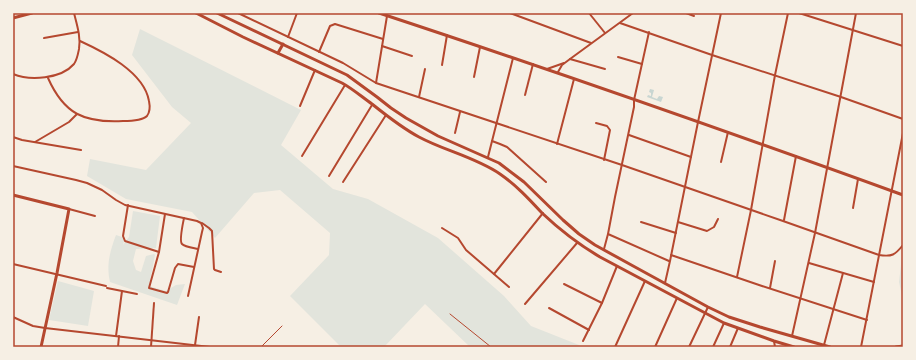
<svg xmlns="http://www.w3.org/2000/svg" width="916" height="360" viewBox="0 0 916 360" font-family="Raleway,sans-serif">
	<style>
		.green { fill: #e2e4dc }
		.water { fill: #c9d6d2 }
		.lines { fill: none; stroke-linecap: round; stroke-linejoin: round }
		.service { stroke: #b5482f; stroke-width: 1 }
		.minor { stroke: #b5482f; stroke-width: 2 }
		.tertiary { stroke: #b5482f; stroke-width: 3 }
		.secondary { stroke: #b5482f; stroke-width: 3 }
		.neatline { fill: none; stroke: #b5482f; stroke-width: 1.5 }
	</style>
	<rect width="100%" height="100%" fill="#f6efe4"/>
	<!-- green -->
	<g class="green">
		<polygon points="140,29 301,110 281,145 333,189 368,199 438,238 504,296 531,326 579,345 581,347 470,347 425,304 384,347 341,347 290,296 329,255 330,233 280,190 254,193 215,238 192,212 126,199 87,176 90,159 146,170 191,123 172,107 132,55"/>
		<path d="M133 211 160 216 156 248 136 249 133 261 136 270 141 272 146 256 154 254 155 255 149 286 166 291 176 285 185 284 177 305 110 282C106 265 110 251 116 235L125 238 123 245 129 237Z"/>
		<polygon points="903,255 903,300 899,282 902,256"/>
		<polygon points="58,281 94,291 88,326 49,320"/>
	</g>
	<!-- water -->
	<polygon class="water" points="650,89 654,90 652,97 657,99 659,96 663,97 661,102 647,97 648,95 651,96 651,93 649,92"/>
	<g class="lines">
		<!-- service -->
		<g class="service">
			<polyline points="450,314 491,347"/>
			<polyline points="261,347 282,326"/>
		</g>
		<!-- minor -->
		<g class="minor">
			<path d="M238 13 343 63 376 83 622 165 783 221 879 255C892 257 895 255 903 245"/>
			<polyline points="510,13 591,43"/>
			<polyline points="589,13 605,33"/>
			<polyline points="686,13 694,16"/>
			<polyline points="799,13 903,46"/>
			<polyline points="620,23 712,55 841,97 903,119"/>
			<polyline points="288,37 297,13"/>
			<polyline points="44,38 78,32"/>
			<polyline points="382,46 412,56"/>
			<polyline points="319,52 330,26 335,24 383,39"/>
			<polyline points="618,57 642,64"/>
			<polyline points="570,59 605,69"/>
			<polyline points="442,65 447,35"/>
			<polyline points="547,69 564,63"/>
			<polyline points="558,72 562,65 570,59 633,13"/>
			<path d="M13 74C30 81 61 79 74 64 77 60 78 54 79 49 81 37 77 25 74 13"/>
			<polyline points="474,77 480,47"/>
			<path d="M48 78C64 114 84 123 123 121 130 121 142 121 147 116 150 112 150 106 149 101 144 72 104 52 80 41"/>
			<polyline points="376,83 387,16"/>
			<polyline points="525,95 533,64"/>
			<polyline points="419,97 425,69"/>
			<polyline points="300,106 315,70"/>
			<polyline points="596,123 607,126 610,130 604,160"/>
			<polyline points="455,133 460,112"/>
			<polyline points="629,135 691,157"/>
			<polyline points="13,137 22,140 81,150"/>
			<polyline points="492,141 500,144 507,147 546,182"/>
			<polyline points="35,142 69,122 77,114"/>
			<polyline points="557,144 574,79"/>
			<polyline points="302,156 345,85"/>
			<polyline points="488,157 513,58"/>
			<polyline points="721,162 728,132"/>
			<polyline points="13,166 76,180 87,183 102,190 116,200 125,205 197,221 201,223 203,228 202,232 188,296"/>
			<polyline points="329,176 372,105"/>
			<polyline points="343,182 386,115"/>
			<polyline points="128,205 123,236 125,241 159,252"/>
			<polyline points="853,208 858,179"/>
			<polyline points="69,209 95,216"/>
			<polyline points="165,214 159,252 149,288 167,293 168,292 175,268 178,264 194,267"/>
			<path d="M184 218C183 223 179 241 182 244 185 247 194 248 198 249"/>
			<polyline points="784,220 796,156"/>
			<polyline points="641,222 676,233"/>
			<polyline points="678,222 707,231 714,227 718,219"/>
			<polyline points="202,223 209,228 212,231 214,269 215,270 221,272"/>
			<polyline points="442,228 458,238 466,250 509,287"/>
			<polyline points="608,234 669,261"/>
			<polyline points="604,249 608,234 615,197 634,107 634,100 649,32"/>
			<polyline points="671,255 762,286 867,320"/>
			<polyline points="809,263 874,282"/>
			<polyline points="13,264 106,286"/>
			<polyline points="494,274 543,213"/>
			<polyline points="737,277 751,210 775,75 788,13"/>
			<polyline points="665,283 670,261 698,122 721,13"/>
			<polyline points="564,284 602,303"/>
			<polyline points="107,288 137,294"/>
			<polyline points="770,288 775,261"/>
			<polyline points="525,304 577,243"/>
			<polyline points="549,308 589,330"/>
			<polyline points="13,317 33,326 45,328 210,347"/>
			<polyline points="116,336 122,291"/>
			<polyline points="792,336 815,233 856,13"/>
			<polyline points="583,341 602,303 617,266"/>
			<polyline points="774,341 775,347"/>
			<polyline points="195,345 199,317"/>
			<polyline points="824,345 843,273"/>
			<polyline points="118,347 119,336"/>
			<polyline points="151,347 154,303"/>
			<polyline points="615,347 645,281"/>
			<polyline points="655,347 677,298"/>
			<polyline points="689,347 708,307"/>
			<polyline points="713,347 724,323"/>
			<polyline points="730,347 738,328"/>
			<polyline points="861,347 903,133"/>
		</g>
		<!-- tertiary -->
		<g class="tertiary">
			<path d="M379 13C555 71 729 132 903 195"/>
			<polyline points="13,195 69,209 57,273 41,347"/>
		</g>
		<!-- secondary -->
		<g class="secondary">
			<path d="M196 13 243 37 342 83C353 89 362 97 372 104 387 116 402 128 419 137 445 151 475 157 500 174 516 185 529 199 542 213 561 231 578 244 600 257L724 323 774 341 794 347"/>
			<polyline points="217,13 347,75 377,97 391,108 406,118 438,136 499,163 524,182 563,220 579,234 595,245 635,267 708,307 729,317 760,327 830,347"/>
			<polyline points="13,18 32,13"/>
			<polyline points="278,53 283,44"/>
			<polyline points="896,347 903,346"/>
		</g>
	</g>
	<!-- border -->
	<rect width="916" height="360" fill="none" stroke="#f6efe4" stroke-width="28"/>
	<rect x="14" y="14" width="888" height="332" class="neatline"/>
</svg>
